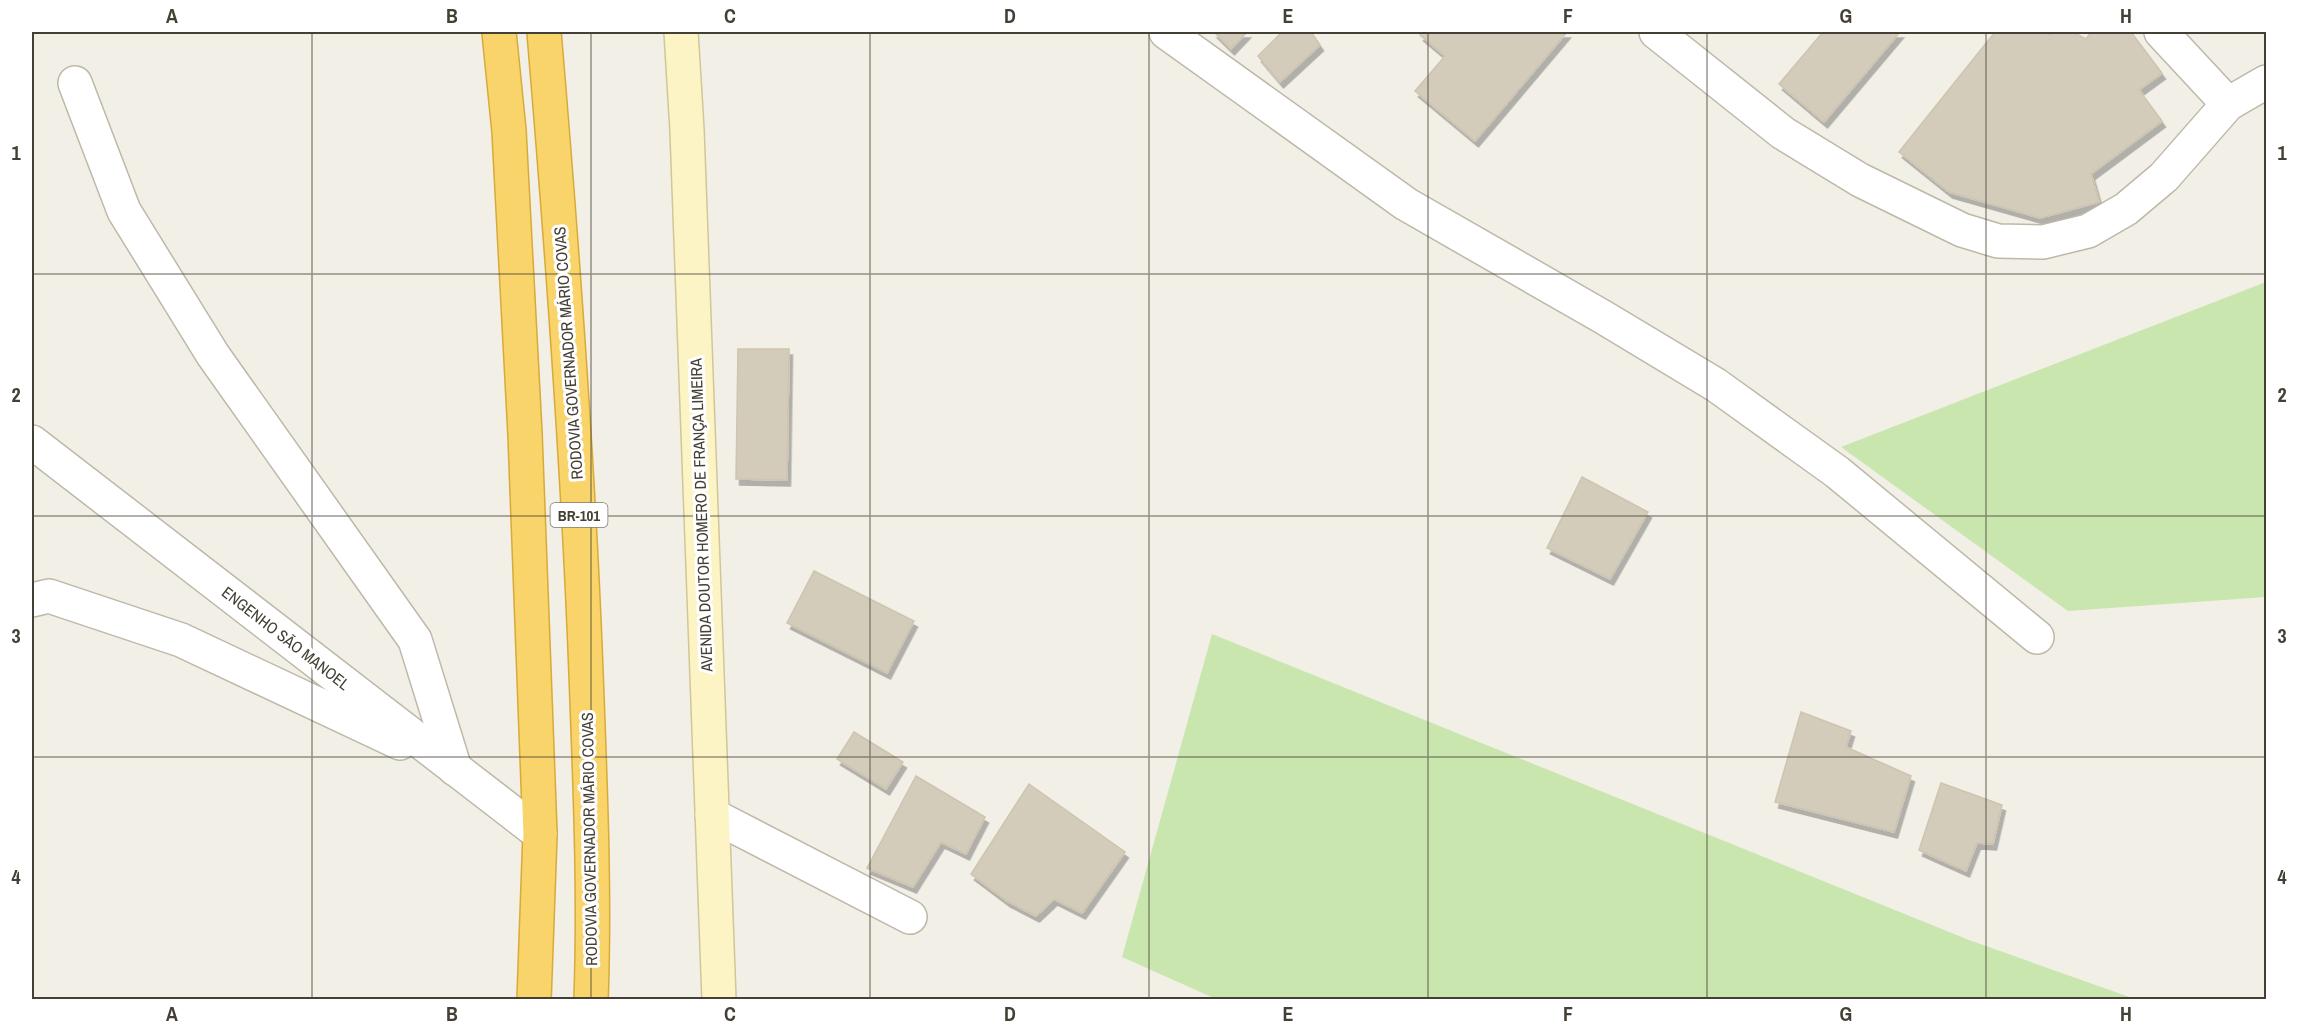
<svg xmlns="http://www.w3.org/2000/svg" width="2298" height="1031" viewBox="0 0 2298 1031" font-family="'Archivo Narrow',sans-serif">
	<style>
		.green { fill: #c9e6af }
		.building { fill: #d3ccbb; stroke: #cec4af; stroke-width: 1.5; filter: url(#shadow) }
		.lines { fill: none; stroke-linecap: round; stroke-linejoin: round }
		.street-casing { stroke: #bdb8a8; stroke-width: 36 }
		.secondary-casing { stroke: #d1c697; stroke-width: 36 }
		.highway-casing { stroke: #d8aa3a; stroke-width: 36 }
		.street { stroke: #fff; stroke-width: 33 }
		.secondary { stroke: #fdf4c5; stroke-width: 33 }
		.highway { stroke: #f9d46a; stroke-width: 33 }
		.grid { fill: none; stroke: #454035; stroke-width: 1.5; stroke-opacity: 0.55 }
		.labels { text-anchor: middle; dominant-baseline: central; stroke-width: 6; stroke-linejoin: round; paint-order: stroke }
		.shield { fill: #fff; stroke: #7d7972; stroke-width: 1.5 }
		.shield-label { font-size: 15px; font-weight: bold; fill: #454035 }
		.street-label { font-size: 16px; fill: #454035; stroke: #fff }
		.neatline { fill: none; stroke: #454035; stroke-width: 2 }
		.grid-label { font-size: 20px; text-anchor: middle; font-weight: bold; fill: #454035 }
	</style>
	<defs>
		<filter id="shadow"><feDropShadow dx="3.5" dy="6" stdDeviation="0" flood-color="#0004"/></filter>
	</defs>
	<rect width="100%" height="100%" fill="#f2efe6"/>
	<!-- green -->
	<g class="green">
		<polygon points="2266,282 2266,597 2068,611 1841,447"/>
		<polygon points="1212,634 1969,940 2135,999 1216,999 1122,957"/>
	</g>
	<!-- building -->
	<g class="building">
		<polygon points="1214,32 1247,32 1231,49"/>
		<polygon points="1282,32 1311,32 1320,45 1280,82 1258,56"/>
		<polygon points="1423,32 1567,32 1475,141 1415,91 1445,56 1420,35"/>
		<polygon points="1823,32 1900,32 1824,122 1779,84"/>
		<polygon points="1995,32 2044,32 2048,35 2057,32 2073,32 2086,39 2091,32 2131,32 2162,73 2139,90 2162,121 2091,174 2099,202 2040,218 1949,192 1899,152"/>
		<polygon points="738,349 789,349 787,480 736,479"/>
		<polygon points="1582,477 1648,512 1610,579 1547,548"/>
		<polygon points="814,571 914,621 887,673 787,623"/>
		<polygon points="1801,712 1851,731 1846,747 1911,776 1894,832 1775,802"/>
		<polygon points="854,732 903,762 886,789 837,759"/>
		<polygon points="916,776 985,817 966,854 941,842 913,887 867,868"/>
		<polygon points="1941,783 2002,805 1993,844 1977,843 1966,871 1919,850"/>
		<polygon points="1029,784 1125,852 1082,913 1054,899 1036,916 1007,901 971,874"/>
	</g>
	<g class="lines">
		<defs>
			<g id="street">
				<polyline points="1166,32 1406,204 1603,317 1716,385 1837,472 2037,637"/>
				<polyline points="1656,32 1783,133 1860,180 1962,230 1998,241 2043,242 2088,231 2126,209 2164,177 2228,104 2266,82"/>
				<polyline points="2161,32 2228,104"/>
				<polyline points="75,83 124,211 213,355 415,640 455,769"/>
				<polyline points="32,442 540,834"/>
				<polyline points="32,600 49,596 181,640 400,743"/>
				<polyline points="712,815 910,917"/>
			</g>
			<polyline id="secondary" points="681,32 687,130 719,1000"/>
			<g id="highway">
				<polyline points="499,32 509,131 525,434 540,834 534,1000"/>
				<path d="M544 32C562 245 578 459 586 673 590 782 595 891 591 1000"/>
			</g>
		</defs>
		<!-- street casing -->
		<use href="#street" class="street-casing"/>
		<!-- secondary casing -->
		<use href="#secondary" class="secondary-casing"/>
		<!-- highway casing -->
		<use href="#highway" class="highway-casing"/>
		<!-- street -->
		<use href="#street" class="street"/>
		<!-- secondary -->
		<use href="#secondary" class="secondary"/>
		<!-- highway -->
		<use href="#highway" class="highway"/>
	</g>
	<!-- grid -->
	<path class="grid" d="M312 32V1000M591 32V1000M870 32V1000M1149 32V1000M1428 32V1000M1707 32V1000M1986 32V1000M32 274H2266M32 516H2266M32 757H2266"/>
	<g class="labels">
		<!-- shield labels -->
		<rect class="shield" x="550.5" y="503" width="57" height="24" rx="4.5"/>
		<g class="shield-label">
			<text x="579" y="515">BR-101</text>
		</g>
		<!-- street labels -->
		<g class="street-label">
			<text transform="translate(568 353) rotate(-94)">RODOVIA GOVERNADOR MÁRIO COVAS</text>
			<text transform="translate(701 515) rotate(-92)">AVENIDA DOUTOR HOMERO DE FRANÇA LIMEIRA</text>
			<text transform="translate(286 638) rotate(38)">ENGENHO SÃO MANOEL</text>
			<text transform="translate(589 839) rotate(-91)">RODOVIA GOVERNADOR MÁRIO COVAS</text>
		</g>
	</g>
	<!-- border -->
	<rect width="2298" height="1031" fill="none" stroke="#ffffff" stroke-width="66"/>
	<rect x="33" y="33" width="2232" height="965" class="neatline"/>
	<g class="grid-label">
		<text x="172" y="23">A</text>
		<text x="452" y="23">B</text>
		<text x="730" y="23">C</text>
		<text x="1010" y="23">D</text>
		<text x="1288" y="23">E</text>
		<text x="1568" y="23">F</text>
		<text x="1846" y="23">G</text>
		<text x="2126" y="23">H</text>
		<text x="16" y="160">1</text>
		<text x="2282" y="160">1</text>
		<text x="16" y="402">2</text>
		<text x="2282" y="402">2</text>
		<text x="16" y="643">3</text>
		<text x="2282" y="643">3</text>
		<text x="16" y="884">4</text>
		<text x="2282" y="884">4</text>
		<text x="172" y="1021">A</text>
		<text x="452" y="1021">B</text>
		<text x="730" y="1021">C</text>
		<text x="1010" y="1021">D</text>
		<text x="1288" y="1021">E</text>
		<text x="1568" y="1021">F</text>
		<text x="1846" y="1021">G</text>
		<text x="2126" y="1021">H</text>
	</g>
</svg>
